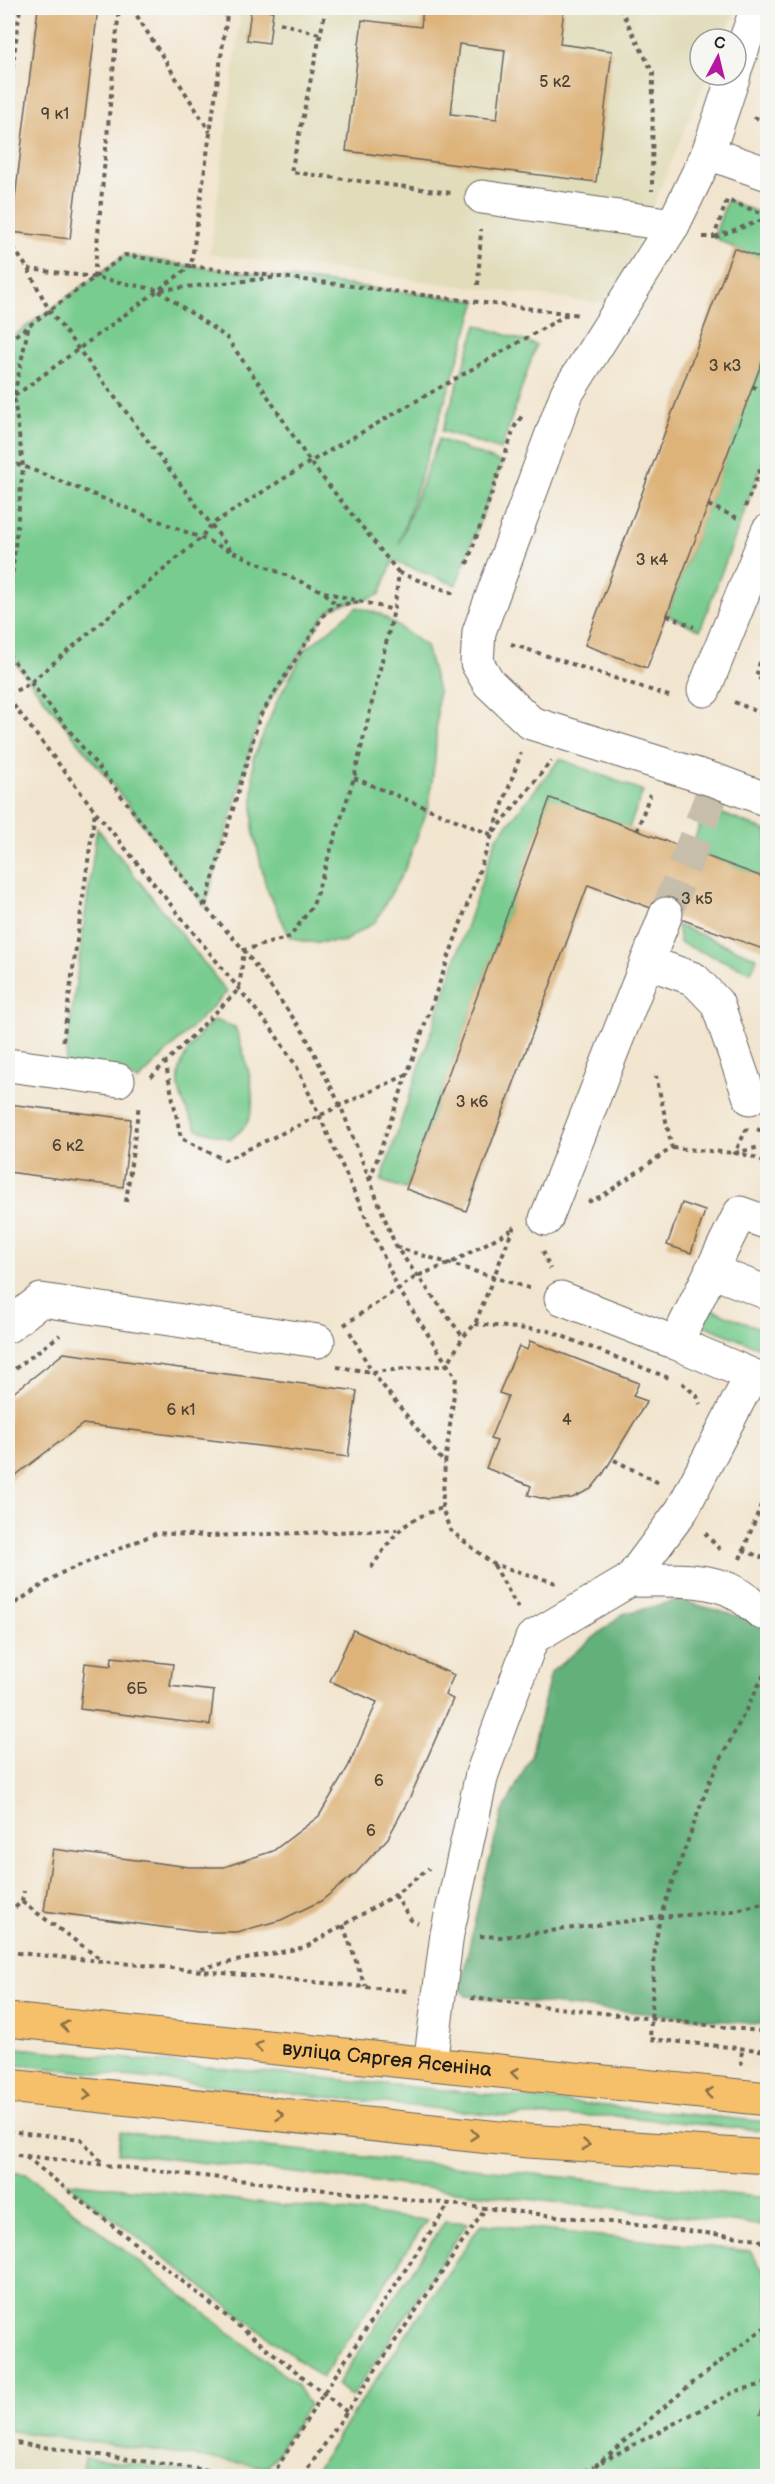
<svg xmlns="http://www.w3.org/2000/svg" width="775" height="2484" viewBox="0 0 775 2484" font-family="'Balsamiq Sans',sans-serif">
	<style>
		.built { fill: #e1dcba }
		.green { fill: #78cc8f; stroke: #4a7456; stroke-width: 1.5 }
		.forest { fill: #62b07a; stroke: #3f664b; stroke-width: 1.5 }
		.building { fill: #ddb37a; fill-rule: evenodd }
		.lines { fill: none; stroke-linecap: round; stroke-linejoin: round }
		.minor-tunnel { stroke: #c7bdab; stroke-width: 33; stroke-dasharray: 33 16; stroke-linecap: butt }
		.minor-casing { stroke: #67625b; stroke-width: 35 }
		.major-casing { stroke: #67625b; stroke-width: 35 }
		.path { stroke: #67625b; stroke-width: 4; stroke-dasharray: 4.5 4.5; stroke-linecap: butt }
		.minor { stroke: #fff; stroke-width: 33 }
		.major { stroke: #f6c06b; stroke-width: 33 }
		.oneway { stroke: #896e44 }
		.labels { text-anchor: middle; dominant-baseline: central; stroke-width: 5; stroke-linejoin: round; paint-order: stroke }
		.number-label { font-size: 16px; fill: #4c4234 }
		.street-label { font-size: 20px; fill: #1c1c1c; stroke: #f6f6f2 }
	</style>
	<rect width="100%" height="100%" fill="#f6f6f2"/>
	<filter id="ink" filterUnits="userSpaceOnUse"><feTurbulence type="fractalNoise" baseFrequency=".0167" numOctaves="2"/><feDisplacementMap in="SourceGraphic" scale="12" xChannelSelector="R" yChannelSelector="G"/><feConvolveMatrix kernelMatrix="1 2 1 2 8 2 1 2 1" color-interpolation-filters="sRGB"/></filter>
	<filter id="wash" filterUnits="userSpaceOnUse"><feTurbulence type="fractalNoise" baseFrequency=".008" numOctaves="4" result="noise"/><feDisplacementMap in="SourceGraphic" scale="24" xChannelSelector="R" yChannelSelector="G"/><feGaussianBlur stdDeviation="1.35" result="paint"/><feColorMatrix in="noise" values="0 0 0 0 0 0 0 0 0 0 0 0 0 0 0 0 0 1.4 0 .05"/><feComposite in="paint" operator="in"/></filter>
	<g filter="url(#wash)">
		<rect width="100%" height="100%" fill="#f2e5cf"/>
		<!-- built -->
		<g class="built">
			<polygon points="242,8 737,8 723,39 700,39 700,75 708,75 611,305 210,254"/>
			<polygon points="8,2430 307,2474 307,2476 8,2476"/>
		</g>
		<!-- green -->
		<g class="green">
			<polygon points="727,200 767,216 767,261 734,248 714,237"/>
			<path d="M125 255 191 266 477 301 399 544 439 439 502 463 456 585 393 561 380 594C359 605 343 599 325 614L260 716 205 907 127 803 8 654V340Z"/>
			<polygon points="477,325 536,345 501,450 442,431"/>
			<polygon points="767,346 767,451 700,630 667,615"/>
			<polygon points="357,607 380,614 426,646 438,691 435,759 428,808 405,869 375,922 343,942 305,942 290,937 266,887 253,829 253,759 277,701 305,650"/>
			<polygon points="560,759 643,791 629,828 550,799 406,1189 381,1181 496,839"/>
			<polygon points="707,808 767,831 767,879 690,850"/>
			<polygon points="97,828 227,992 138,1081 122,1071 65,1063"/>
			<polygon points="677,925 757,958 751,972 680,943"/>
			<path d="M214 1020 235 1027C243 1052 263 1102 245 1126 241 1131 235 1135 231 1139L197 1129C192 1119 185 1109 182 1099 170 1067 192 1041 214 1020Z"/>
			<polygon points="698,1304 767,1331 767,1351 691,1320"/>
			<polygon points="8,2047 767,2122 767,2131 615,2116 508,2116 8,2064"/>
			<polygon points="120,2132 767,2198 767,2226 118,2153"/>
			<polygon points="8,2172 26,2174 296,2384 309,2405 268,2467 8,2430"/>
			<polygon points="65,2182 427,2220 322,2378"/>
			<polygon points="445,2221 467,2223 352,2397 337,2385"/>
			<polygon points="481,2224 750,2251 767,2277 767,2476 311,2476"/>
			<polygon points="85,2458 223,2476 82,2476"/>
		</g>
		<!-- forest -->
		<polygon class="forest" points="679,1600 767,1624 767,2025 466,1996 460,1988 482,1888 502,1814 531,1756 551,1672 623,1614"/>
		<g id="blocks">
			<!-- building -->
			<g class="building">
				<polygon points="38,8 98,8 70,239 11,232"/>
				<polygon points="177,8 206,8 205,12"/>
				<path d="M423 8H564L560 44 612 51 596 182 346 151 362 20 421 27ZM459 44 505 50 497 119 451 114Z"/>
				<polygon points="251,9 273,11 269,43 247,40"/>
				<polygon points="734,248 768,261 768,346 647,668 585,645"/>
				<polygon points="550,798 768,879 768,951 588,885 466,1211 406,1189"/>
				<polygon points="8,1104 131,1119 123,1187 8,1172"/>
				<polygon points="682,1203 705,1211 691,1253 667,1245"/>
				<polygon points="530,1341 639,1383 633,1396 647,1401 603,1474 591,1489 572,1498 549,1500 528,1495 531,1486 486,1468 497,1441 490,1439 508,1396 499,1393 519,1346 527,1350"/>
				<polygon points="64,1353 357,1391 348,1457 83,1424 8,1481 8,1397"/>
				<polygon points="353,1630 454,1675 445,1695 453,1699 411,1795 388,1838 356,1873 321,1901 281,1920 237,1932 198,1932 44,1911 53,1849 189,1867 224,1867 273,1851 319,1816 348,1767 377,1702 330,1681"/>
				<polygon points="112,1657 173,1664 170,1686 214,1691 210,1725 80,1709 85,1663 111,1666"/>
				<polygon points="767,2395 768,2395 768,2417 760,2414"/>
			</g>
		</g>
	</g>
	<g filter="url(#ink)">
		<use href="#blocks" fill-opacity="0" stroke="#67625b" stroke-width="1.5"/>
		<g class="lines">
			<!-- minor-tunnel -->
			<polyline class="minor-tunnel" points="666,914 717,781"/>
			<defs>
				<g id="minor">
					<polyline points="736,67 757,8"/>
					<polyline points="734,75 708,153 673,225 567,393 479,632 477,663 489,683 531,723 717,781 768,800"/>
					<polyline points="708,153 768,174"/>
					<polyline points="482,197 673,225"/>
					<polyline points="704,690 768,531"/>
					<polyline points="647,962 694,979 717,1003 750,1098"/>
					<polyline points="8,1065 118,1080"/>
					<polyline points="546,1219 666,914"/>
					<polyline points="711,1271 768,1293"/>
					<polyline points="561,1298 676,1343 768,1382"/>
					<polyline points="8,1326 41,1300 318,1341"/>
					<polyline points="676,1343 740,1213 768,1223"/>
					<path d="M630 1580C661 1581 708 1576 736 1593 745 1598 753 1606 762 1613"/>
					<polyline points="430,2064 447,1934 482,1774 532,1638 630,1580 682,1510 751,1376"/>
				</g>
				<g id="major">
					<path id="s1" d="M8 2020 768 2099"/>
					<polyline points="8,2086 528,2141 768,2157"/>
				</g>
			</defs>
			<!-- minor casing -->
			<use href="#minor" class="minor-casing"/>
			<!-- major casing -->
			<use href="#major" class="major-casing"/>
			<!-- path -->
			<g class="path">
				<polyline points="132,8 210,132"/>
				<polyline points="228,8 191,266 274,276"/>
				<polyline points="326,8 291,172 451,193"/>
				<polyline points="620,8 653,73 652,191"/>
				<polyline points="280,23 319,34"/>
				<polyline points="8,104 20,8"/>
				<polyline points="754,117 768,123"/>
				<polyline points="703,237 714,237 727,200 768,216"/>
				<polyline points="715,237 768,218"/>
				<polyline points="8,240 28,269 49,310 231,551"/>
				<polyline points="28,269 94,277 158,290 281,277 580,315"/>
				<polyline points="94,277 119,8"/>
				<polyline points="478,285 481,229"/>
				<polyline points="159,291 226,337 263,389 310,462 399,573"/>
				<polyline points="8,341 125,255 191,266"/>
				<polyline points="752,386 768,393"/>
				<polyline points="8,401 191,266"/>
				<polyline points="8,462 23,466 201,538 324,592 394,610"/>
				<polyline points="708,505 740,519"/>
				<polyline points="745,507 768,451"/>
				<polyline points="467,564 515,426 522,416"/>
				<polyline points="325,593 336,605"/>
				<polyline points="667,615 694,627"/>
				<polyline points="8,618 23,466 14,396 29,324"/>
				<polyline points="511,644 672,697"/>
				<polyline points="8,654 127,803 205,907 244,950 304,1033 341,1107 396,1247 463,1337 475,1324 514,1226"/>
				<polyline points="768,658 760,662 756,677 768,682"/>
				<polyline points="8,695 30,683 201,538 212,524 310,462 568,314"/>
				<polyline points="8,698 95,811 273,1031 297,1067 398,1288 456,1378 445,1464 442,1508 450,1530 493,1564 560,1584"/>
				<polyline points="734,702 768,716"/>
				<polyline points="354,778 492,835 551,761"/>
				<polyline points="637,831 650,794"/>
				<polyline points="205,906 260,716 325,613 336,605 361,602"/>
				<polyline points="63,1041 95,811"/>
				<polyline points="165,1061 181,1138 225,1160 406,1075"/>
				<polyline points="151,1077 239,989 244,950 290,937 313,905 354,778 394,610 399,573 456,594"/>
				<polyline points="747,1128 735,1153 751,1156 768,1164"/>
				<polyline points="757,1129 768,1134"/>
				<polyline points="672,1148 735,1153 768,1145"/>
				<polyline points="370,1179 521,753"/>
				<polyline points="126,1202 139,1104"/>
				<polyline points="588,1202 602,1196 672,1148 656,1076"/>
				<polyline points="396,1247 532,1289"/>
				<polyline points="543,1251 550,1269"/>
				<polyline points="475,1324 549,1331 669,1378"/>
				<polyline points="344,1325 417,1276 451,1263 511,1230"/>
				<polyline points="350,1332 372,1372 445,1464"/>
				<polyline points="337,1367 372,1372 447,1365 463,1337"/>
				<polyline points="8,1374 60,1335"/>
				<polyline points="682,1383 697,1396 700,1404"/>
				<polyline points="614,1460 661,1484"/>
				<polyline points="705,1533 722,1552"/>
				<polyline points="743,1550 768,1560"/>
				<polyline points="740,1559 768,1487"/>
				<polyline points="494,1565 518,1608"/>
				<path d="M371 1568C395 1534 401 1521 442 1508"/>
				<polyline points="8,1608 59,1574 157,1533 207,1536 397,1530"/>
				<polyline points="768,1667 710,1780 660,1917 655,1947 650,2039 768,2051"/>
				<polyline points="395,1895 411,1920 418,1923"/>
				<polyline points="22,1902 99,1958"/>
				<polyline points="8,1913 22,1902 24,1891"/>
				<polyline points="343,1925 365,1986"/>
				<polyline points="480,1936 503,1937 660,1917 728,1912 768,1902"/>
				<polyline points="8,1952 407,1991"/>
				<polyline points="201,1968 306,1947 395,1895 429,1868"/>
				<polyline points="471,1998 768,2032"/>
				<polyline points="741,2065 742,2048"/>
				<polyline points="8,2131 81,2139 103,2164"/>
				<polyline points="8,2131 10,2117"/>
				<polyline points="8,2154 759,2239 768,2251"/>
				<polyline points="26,2157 347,2412"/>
				<polyline points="8,2442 248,2476"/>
				<polyline points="601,2462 736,2391 768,2383"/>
				<polyline points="595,2466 690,2385 768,2325"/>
				<polyline points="272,2476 323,2394 449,2204"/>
				<polyline points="303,2476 486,2208"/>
				<polyline points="577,2476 594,2466"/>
			</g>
			<!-- minor -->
			<use href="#minor" class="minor"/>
			<!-- major -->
			<use href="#major" class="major"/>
		</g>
		<!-- one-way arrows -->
		<defs><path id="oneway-chevron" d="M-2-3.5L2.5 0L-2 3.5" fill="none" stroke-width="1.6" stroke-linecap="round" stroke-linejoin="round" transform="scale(1.5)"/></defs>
		<g class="oneway">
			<use href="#oneway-chevron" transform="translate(65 2026) rotate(-174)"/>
			<use href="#oneway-chevron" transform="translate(259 2046) rotate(-174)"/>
			<use href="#oneway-chevron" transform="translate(515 2073) rotate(-174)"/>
			<use href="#oneway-chevron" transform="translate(709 2093) rotate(-174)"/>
			<use href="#oneway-chevron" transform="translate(87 2095) rotate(6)"/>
			<use href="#oneway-chevron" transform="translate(280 2115) rotate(6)"/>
			<use href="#oneway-chevron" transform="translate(474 2135) rotate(6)"/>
			<use href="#oneway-chevron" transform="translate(586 2145) rotate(4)"/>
		</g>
	</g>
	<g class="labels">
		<!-- number labels -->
		<g class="number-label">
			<text x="555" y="82">5 к2</text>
			<text x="55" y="114">9 к1</text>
			<text x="725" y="366">3 к3</text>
			<text x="652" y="560">3 к4</text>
			<text x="697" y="899">3 к5</text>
			<text x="472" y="1102">3 к6</text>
			<text x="68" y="1146">6 к2</text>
			<text x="181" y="1410">6 к1</text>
			<text x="567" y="1420">4</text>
			<text x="137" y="1689">6Б</text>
			<text x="379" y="1781">6</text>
			<text x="371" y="1831">6</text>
		</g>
		<!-- street labels -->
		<g class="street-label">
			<text stroke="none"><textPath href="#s1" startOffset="381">вуліца Сяргея Ясеніна</textPath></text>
		</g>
	</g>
	<!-- margin -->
	<rect width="775" height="2484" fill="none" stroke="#f6f6f2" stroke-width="30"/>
	<!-- north arrow -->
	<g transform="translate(718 57) rotate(7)"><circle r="28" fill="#f6f6f2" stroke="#9f9f9c" stroke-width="1.5"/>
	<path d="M0-4.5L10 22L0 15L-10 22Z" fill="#b5179e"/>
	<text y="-9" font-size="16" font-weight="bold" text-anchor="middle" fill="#1c1c1c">С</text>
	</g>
</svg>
